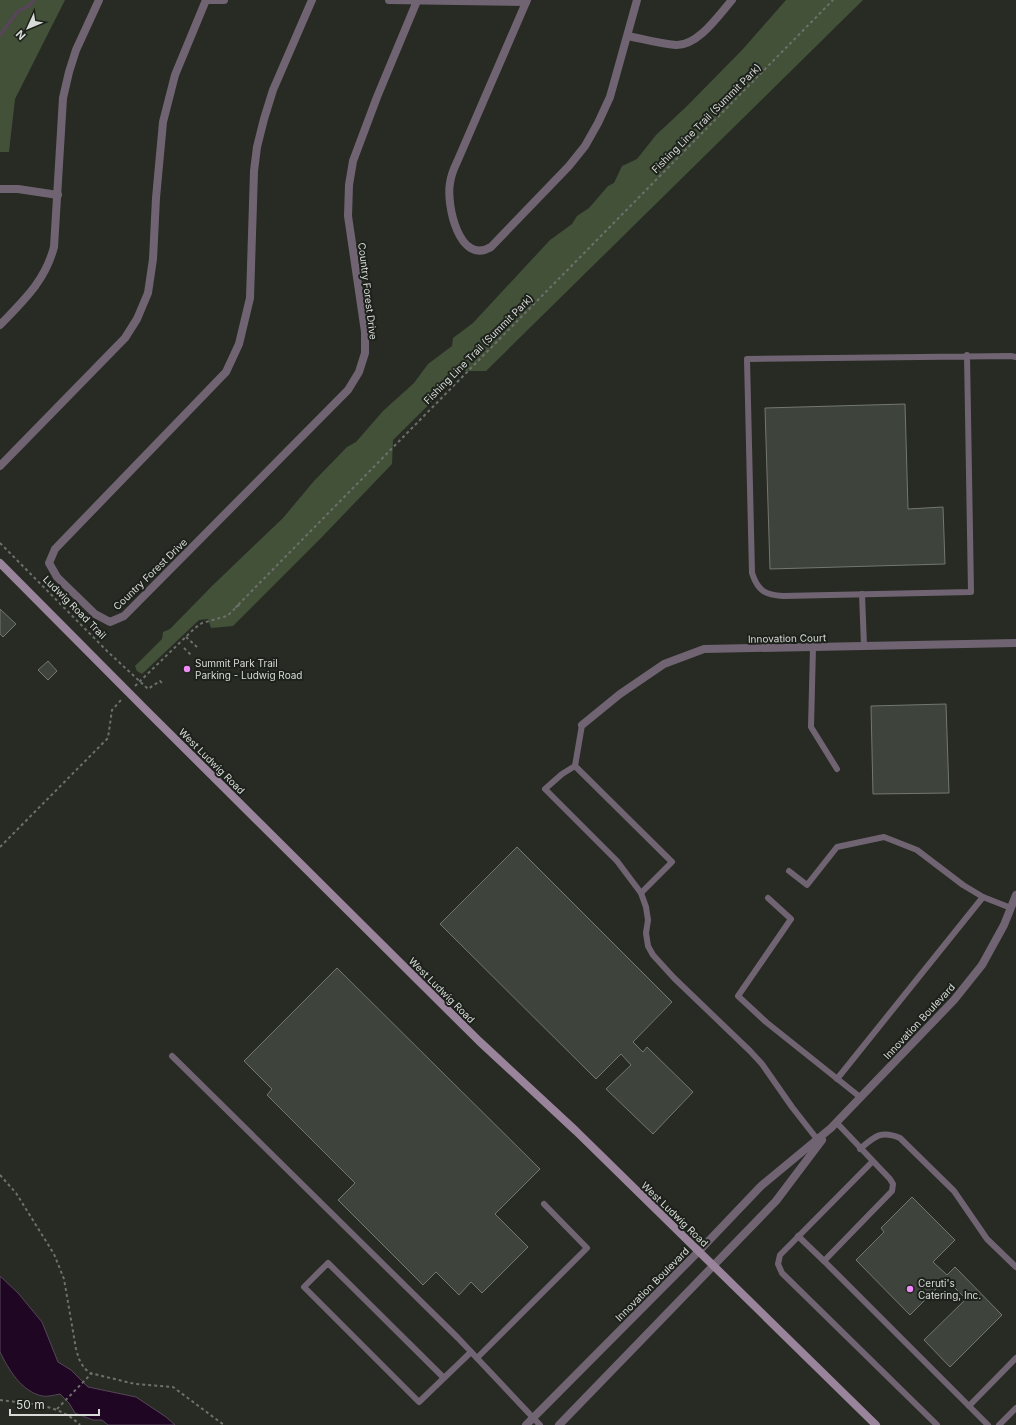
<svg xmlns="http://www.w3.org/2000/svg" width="1016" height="1425" viewBox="0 0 1016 1425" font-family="Inter,sans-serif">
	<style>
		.green { fill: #435139 }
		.water { fill: #1f0622; stroke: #564658 }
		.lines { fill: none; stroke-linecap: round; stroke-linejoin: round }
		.stream { stroke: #564658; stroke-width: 3.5 }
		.building { fill: #3e433b; stroke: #72776f }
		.path { stroke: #6d716b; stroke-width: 2; stroke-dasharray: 3 3; stroke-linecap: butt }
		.service { stroke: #716472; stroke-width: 6 }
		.minor { stroke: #716472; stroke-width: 8 }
		.tertiary { stroke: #716472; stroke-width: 8 }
		.secondary { stroke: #9a849c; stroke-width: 8 }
		.poi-dot { fill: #ee8bf8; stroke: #1d211b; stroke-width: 1.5 }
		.labels { text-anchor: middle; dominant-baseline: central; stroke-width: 4; stroke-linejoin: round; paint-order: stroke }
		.street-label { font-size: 10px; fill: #d8dbd7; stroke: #1d211b }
		.poi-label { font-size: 10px; fill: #d8dbd7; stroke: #1d211b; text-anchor: start }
	</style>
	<rect width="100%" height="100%" fill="#272b24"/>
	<!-- green -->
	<g class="green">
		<polygon points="0,0 65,0 15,99 9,152 0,152"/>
		<polygon points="786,0 863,0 486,371 463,371 393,440 392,464 321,538 233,626 211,628 208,619 199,620 142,674 137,671 135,666 162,639 163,632 170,629 212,586 283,518 314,481 347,447 356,442 383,411 414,383 428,364 452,346 453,338 473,323 550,240 572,224 577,216 589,208 608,186 614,183 622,166 637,159 656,135 686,107 743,49"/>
	</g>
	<!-- water -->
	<path class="water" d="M0 1276 18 1293 42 1322 58 1362 71 1370 88 1387 136 1397 166 1417 175 1425H108L102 1420H93L75 1413 69 1403 60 1394C55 1395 47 1397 42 1396 21 1391 9 1370 0 1352Z"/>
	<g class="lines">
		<!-- stream -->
		<polyline class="stream" points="0,35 18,11 29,6 34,0"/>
	</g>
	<!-- building -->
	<g class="building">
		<polygon points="905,404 908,509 943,507 945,564 770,569 765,408"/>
		<polygon points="0,609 16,624 3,637 0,634"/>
		<polygon points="48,661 57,671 48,680 38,670"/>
		<polygon points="946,704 949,793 873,794 871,706"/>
		<polygon points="517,847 672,1002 633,1042 643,1052 647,1047 693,1092 653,1134 606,1089 631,1065 621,1054 596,1079 440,924"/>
		<polygon points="337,968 540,1169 495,1214 528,1247 482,1293 471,1282 459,1295 436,1272 423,1285 338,1200 355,1183 267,1095 272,1089 244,1061"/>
		<polygon points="912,1197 955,1240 933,1262 947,1275 955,1267 1002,1315 950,1367 924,1340 966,1299 946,1279 910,1315 856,1260 884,1232 881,1228"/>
	</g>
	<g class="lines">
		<!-- path -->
		<g class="path">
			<polyline points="0,543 107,651 148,689 160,681 163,684"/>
			<polyline points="186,637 198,648"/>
			<polyline points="184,648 191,655"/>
			<polyline points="135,686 195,628 202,623 227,616 240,604 236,607 833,0"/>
			<polyline points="0,847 108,738 112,710 122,699"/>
			<polyline points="0,1175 16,1193 54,1254 64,1279 76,1349 79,1359 84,1368 90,1373 135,1384 173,1387 224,1425"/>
			<path d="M0 1400C28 1404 58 1403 80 1425"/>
			<polyline points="57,1409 92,1373"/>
		</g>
		<!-- service -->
		<g class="service">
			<path d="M967 355 971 592 783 596C765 595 758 591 752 573L747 359 1011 356 1016 357"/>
			<polyline points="862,594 864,646"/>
			<polyline points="813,647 811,727 837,769"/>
			<polyline points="582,725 575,766 672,862 641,893"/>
			<polyline points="575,766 562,774 545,789 617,861 641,893 646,907 648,920 646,933 648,946 653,955 674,978 750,1051 762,1064 792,1107 817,1139"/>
			<polyline points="789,871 807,885 837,847 884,837 917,850 963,885 983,897"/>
			<polyline points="768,898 791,919 738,996 766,1022 860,1097"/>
			<polyline points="172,1056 458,1338 540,1425"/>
			<polyline points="837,1079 983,897 1011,908"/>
			<polyline points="836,1122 890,1179 893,1184 892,1191 824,1261 969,1406 1016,1358"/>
			<path d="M860 1149C875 1136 881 1130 900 1138L954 1191 987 1239 1016 1267"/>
			<polyline points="872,1162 780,1255 778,1264 782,1273 937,1425"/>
			<polyline points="798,1236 824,1261"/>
			<polyline points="477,1358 587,1248 544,1204"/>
			<polyline points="444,1378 328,1263 304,1287 419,1402 471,1352"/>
			<polyline points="969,1406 988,1425"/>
			<polyline points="999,1425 1016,1408"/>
		</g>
		<!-- minor -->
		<g class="minor">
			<polyline points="206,0 224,0"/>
			<polyline points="312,0 273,90 264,119 257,147 254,171 250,298 239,344 226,372 55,549 49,563 57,577 95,614 110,622 124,616 348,390 359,372 365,353 365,332 348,216 349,185 353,161 377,97 417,1"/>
			<polyline points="389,0 526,2"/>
			<path d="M527 0 457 162C454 168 451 176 450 183 446 204 459 266 491 247L569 166 585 146 598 123 610 97 637 0"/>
			<path d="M628 36C643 39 660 44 676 45 698 46 719 15 732 0"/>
			<polyline points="0,189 18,189 58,195"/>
			<path d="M0 325C24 300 45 281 54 247L63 98 69 72 76 50 99 0"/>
			<polyline points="0,466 125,338 137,319 148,293 153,259 156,198 163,122 175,75 206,0"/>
			<polyline points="582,725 620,694 664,664 704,649 1016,643"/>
		</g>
		<!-- tertiary -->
		<g class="tertiary">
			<polyline points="526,1425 699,1251 761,1186 831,1128 954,1000 982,965 1004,925 1016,895"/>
			<polyline points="559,1425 776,1201 822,1140"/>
		</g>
		<!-- secondary -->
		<polyline class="secondary" points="0,563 147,711 479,1041 576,1131 876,1425"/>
	</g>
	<!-- markers -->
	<g class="poi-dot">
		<circle cx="187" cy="669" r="4"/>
		<circle cx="910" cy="1289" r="4"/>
	</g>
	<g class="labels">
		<!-- street labels -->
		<g class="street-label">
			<text transform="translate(706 118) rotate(-45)">Fishing Line Trail (Summit Park)</text>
			<text transform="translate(368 291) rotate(83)">Country Forest Drive</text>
			<text transform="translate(478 349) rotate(-45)">Fishing Line Trail (Summit Park)</text>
			<text transform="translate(150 574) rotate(-44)">Country Forest Drive</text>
			<text transform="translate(75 607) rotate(45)">Ludwig Road Trail</text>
			<text transform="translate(787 638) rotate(-1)">Innovation Court</text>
			<text transform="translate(212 761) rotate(45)">West Ludwig Road</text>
			<text transform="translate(442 990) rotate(45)">West Ludwig Road</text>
			<text transform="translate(919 1021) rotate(-47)">Innovation Boulevard</text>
			<text transform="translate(675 1214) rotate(44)">West Ludwig Road</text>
			<text transform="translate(652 1284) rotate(-45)">Innovation Boulevard</text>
		</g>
		<!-- poi labels -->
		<g class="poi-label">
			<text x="195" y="663">Summit Park Trail<tspan x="195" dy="12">Parking - Ludwig Road</tspan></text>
			<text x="918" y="1283">Ceruti's<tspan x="918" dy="12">Catering, Inc.</tspan></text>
		</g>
	</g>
	<!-- north arrow -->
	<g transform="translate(28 28) rotate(226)" stroke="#1d211b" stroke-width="3" paint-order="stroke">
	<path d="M0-3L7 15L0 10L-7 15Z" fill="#d8dbd7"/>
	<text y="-6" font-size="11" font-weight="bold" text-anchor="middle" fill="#d8dbd7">N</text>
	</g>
	<!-- scale -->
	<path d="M10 1409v6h89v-6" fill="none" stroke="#d8dbd7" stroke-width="2"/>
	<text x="16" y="1409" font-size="12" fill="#d8dbd7" stroke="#1d211b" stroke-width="3" paint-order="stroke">50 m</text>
</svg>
